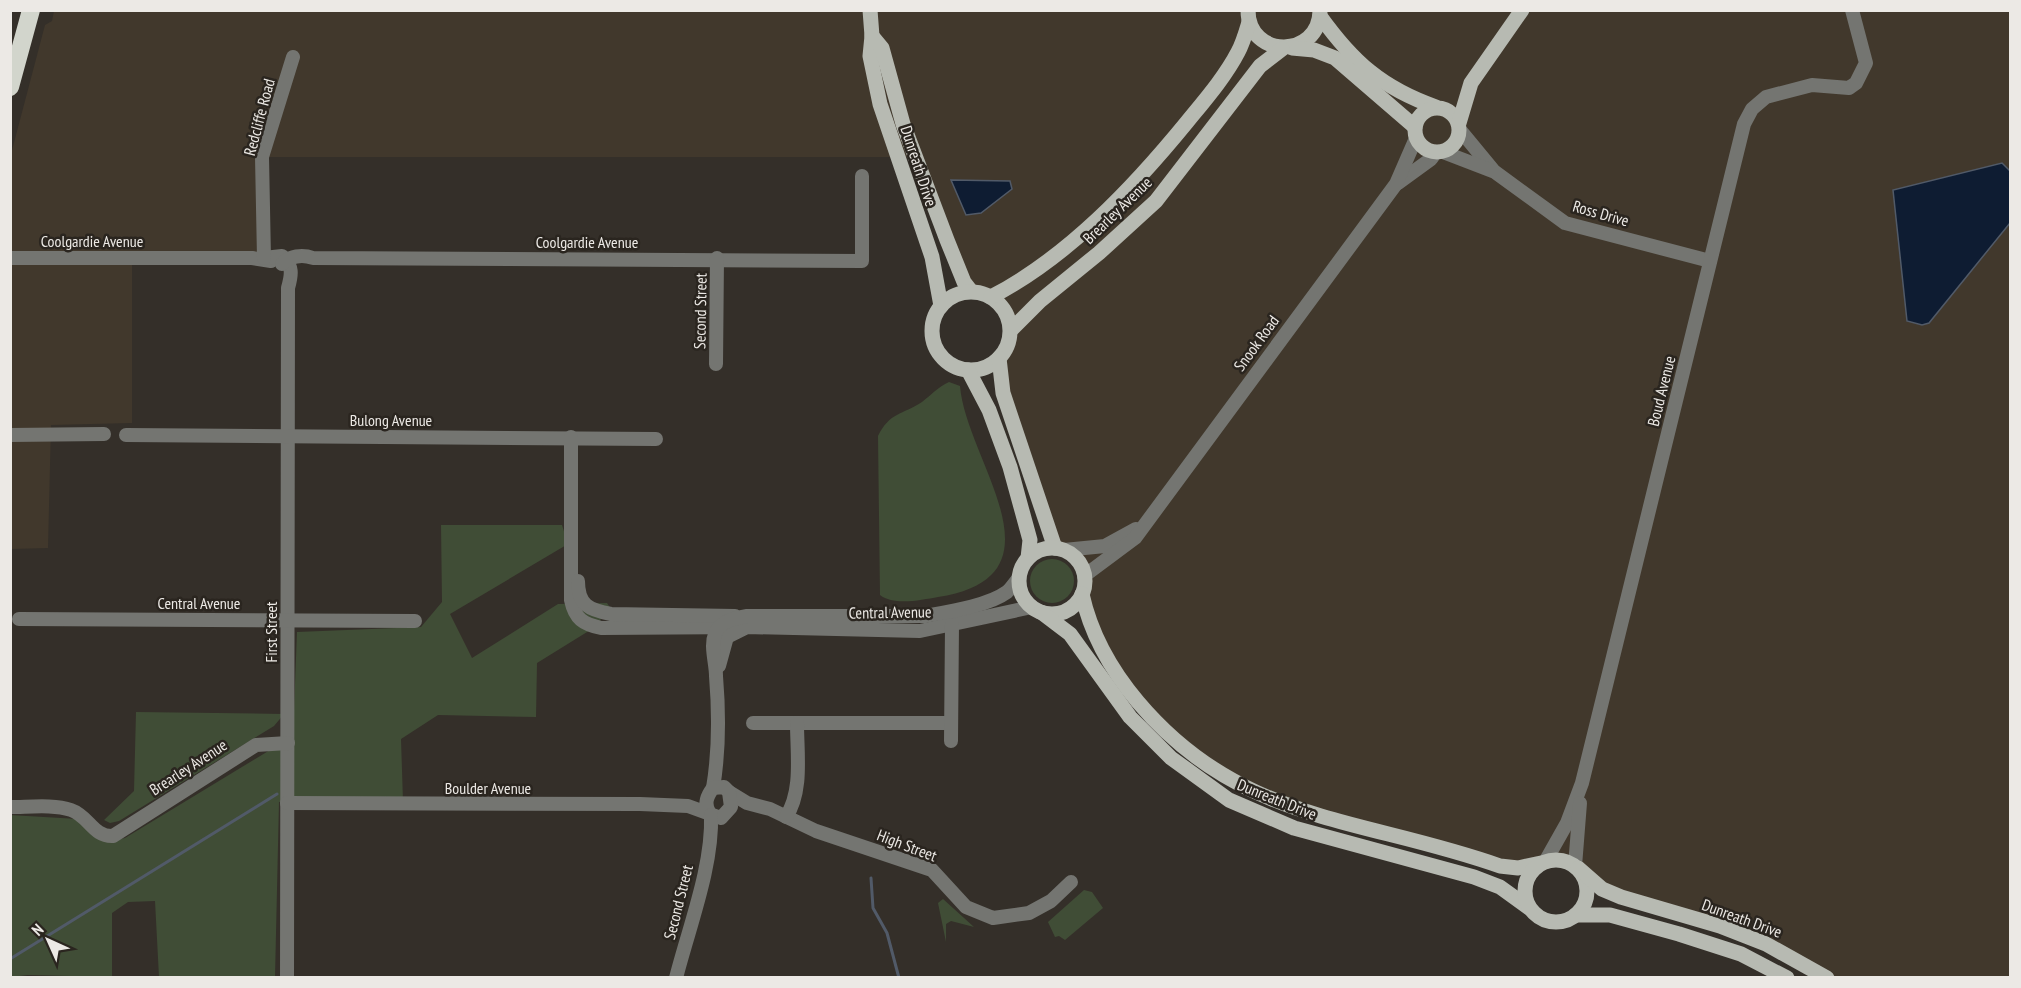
<svg xmlns="http://www.w3.org/2000/svg" width="2021" height="988" viewBox="0 0 2021 988" font-family="'PT Sans Narrow',sans-serif">
	<style>
		.built { fill: #41382c }
		.green { fill: #404d36 }
		.water { fill: #0e1c32; stroke: #515a68; stroke-width: 1.5 }
		.lines { fill: none; stroke-linecap: round; stroke-linejoin: round }
		.stream { stroke: #515a68; stroke-width: 3 }
		.minor { stroke: #747571; stroke-width: 14 }
		.major { stroke: #b7bab2; stroke-width: 15 }
		.highway { stroke: #d2d5cc; stroke-width: 18 }
		.labels { text-anchor: middle; dominant-baseline: central; stroke-width: 5; stroke-linejoin: round; paint-order: stroke }
		.street-label { font-size: 16px; fill: #ece9e5; stroke: #2a251f }
	</style>
	<rect width="100%" height="100%" fill="#342f29"/>
	<!-- built -->
	<polygon class="built" points="54,11 2010,11 2010,977 1827,977 1789,955 1621,897 1568,862 1553,859 1519,868 1286,807 1203,764 1124,685 1085,597 1088,588 1086,571 1075,557 1058,551 999,358 1009,341 1008,317 1002,305 991,297 971,291 915,157 263,157 267,258 132,257 132,423 51,425 48,548 11,549 11,154 45,25 52,21"/>
	<!-- green -->
	<g class="green">
		<path d="M949 382 960 386C966 461 1071 576 938 597 921 600 894 606 880 595L878 436C890 412 902 415 922 402 931 395 938 387 949 382Z"/>
		<path d="M441 525H562L568 544 450 614 472 658 558 604 607 603 613 612 601 616 600 624 537 663 536 717 438 715 401 739 403 801 279 802 275 977H159L155 901 128 902 112 913V977L28 975 11 977 10 815 78 819C91 837 103 843 125 838L293 736 297 632 421 627 442 602Z"/>
		<circle cx="1052" cy="581" r="22"/>
		<polygon points="136,712 284,714 274,726 119,821 110,823 104,820 134,791"/>
		<polygon points="1084,890 1092,892 1103,908 1065,940 1059,936 1055,937 1048,922"/>
		<polygon points="943,899 974,927 951,921 946,924 946,942 938,903"/>
	</g>
	<!-- water -->
	<g class="water">
		<polygon points="2002,163 2010,171 2010,223 1929,323 1922,325 1907,321 1893,190"/>
		<polygon points="951,180 1010,181 1012,189 981,213 966,215"/>
	</g>
	<g class="lines">
		<!-- stream -->
		<g class="stream">
			<polyline points="871,878 873,908 887,933 899,978"/>
			<polyline points="10,959 277,794"/>
		</g>
		<!-- minor -->
		<g class="minor">
			<polyline points="1460,130 1493,170"/>
			<polyline points="1443,152 1495,172 1565,223 1710,261"/>
			<polyline points="1398,183 1431,159 1436,152"/>
			<polyline points="10,258 252,258 271,261"/>
			<path d="M264 258 282 256C293 266 292 274 288 288L287 978"/>
			<polyline points="264,258 262,157 293,57"/>
			<path d="M282 264C290 256 302 254 313 258L862 261V176"/>
			<polyline points="716,364 717,258"/>
			<polyline points="10,435 104,434"/>
			<polyline points="126,435 656,439"/>
			<path d="M571 437V600C575 619 583 624 601 628L747 627"/>
			<polyline points="1064,550 1105,546 1136,529"/>
			<polyline points="1084,576 1135,538 1396,184 1416,138"/>
			<path d="M578 581C578 605 589 610 611 614L735 616"/>
			<polyline points="19,619 415,621"/>
			<polyline points="719,666 727,637 747,627 920,631 1032,607"/>
			<polyline points="753,723 951,723"/>
			<polyline points="951,741 952,625"/>
			<path d="M713 788C719 752 719 712 716 676 716 663 710 646 715 634 720 621 735 618 747 616H925C947 612 988 606 1007 592 1011 589 1015 582 1019 578"/>
			<polyline points="729,792 747,803 770,809 816,831 932,870 966,907 993,918 1029,913 1051,901 1071,882"/>
			<path d="M287 803 640 804 688 806 721 818 731 807 729 792 724 787 713 788C707 796 704 803 709 812"/>
			<path d="M10 807C29 807 54 804 71 810 89 816 93 837 113 836L256 745 288 743"/>
			<path d="M786 817C803 791 797 754 797 723"/>
			<polyline points="1545,862 1567,823 1582,783 1744,124 1752,109 1766,97 1812,85 1849,88 1856,83 1866,63 1852,10"/>
			<polyline points="1575,866 1580,803"/>
			<path d="M676 978C689 927 713 866 711 815"/>
		</g>
		<!-- major -->
		<g class="major">
			<polyline points="870,10 872,36 870,56 880,104 932,257 941,306"/>
			<path d="M1248 10C1248 59 1319 59 1320 11"/>
			<path d="M1320 16C1353 62 1382 88 1436 107"/>
			<polyline points="872,36 882,48 903,124 947,240 964,282 971,291"/>
			<polyline points="1292,48 1314,50 1335,58 1415,127"/>
			<circle cx="1437" cy="130" r="22"/>
			<polyline points="1459,123 1471,83 1522,10"/>
			<circle cx="971" cy="331" r="39"/>
			<path d="M991 297C1068 257 1133 188 1187 122 1205 100 1225 77 1238 52 1243 43 1246 32 1249 22"/>
			<polyline points="1011,330 1040,301 1099,253 1156,201 1260,66 1282,49"/>
			<polyline points="999,358 1003,393 1055,548"/>
			<polyline points="968,370 989,410 1010,467 1030,540 1028,558"/>
			<circle cx="1052" cy="581" r="33"/>
			<path d="M1082 594C1091 635 1111 670 1138 702 1241 824 1362 817 1500 866L1518 868 1541 863"/>
			<polyline points="1041,612 1070,634 1130,717 1171,758 1229,800 1294,828 1474,877 1500,887 1529,908"/>
			<circle cx="1556" cy="891" r="31"/>
			<polyline points="1578,868 1602,889 1621,897 1720,926 1766,944 1827,978"/>
			<polyline points="1576,915 1610,915 1679,934 1741,954 1787,978"/>
		</g>
		<!-- highway -->
		<polyline class="highway" points="10,87 31,10"/>
	</g>
	<g class="labels">
		<!-- street labels -->
		<g class="street-label">
			<text transform="translate(259 117) rotate(-75)">Redcliffe Road</text>
			<text transform="translate(919 166) rotate(72)">Dunreath Drive</text>
			<text transform="translate(1117 210) rotate(-44)">Brearley Avenue</text>
			<text transform="translate(1601 213) rotate(16)">Ross Drive</text>
			<text x="92" y="241">Coolgardie Avenue</text>
			<text x="587" y="242">Coolgardie Avenue</text>
			<text transform="translate(700 311) rotate(-89)">Second Street</text>
			<text transform="translate(1256 343) rotate(-54)">Snook Road</text>
			<text transform="translate(1661 391) rotate(-76)">Boud Avenue</text>
			<text x="391" y="420">Bulong Avenue</text>
			<text x="199" y="603">Central Avenue</text>
			<text transform="translate(890 612) rotate(-1)">Central Avenue</text>
			<text transform="translate(271 632) rotate(-90)">First Street</text>
			<text transform="translate(188 767) rotate(-33)">Brearley Avenue</text>
			<text x="488" y="788">Boulder Avenue</text>
			<text transform="translate(1277 799) rotate(22)">Dunreath Drive</text>
			<text transform="translate(907 845) rotate(21)">High Street</text>
			<text transform="translate(678 902) rotate(-76)">Second Street</text>
			<text transform="translate(1742 918) rotate(20)">Dunreath Drive</text>
		</g>
	</g>
	<!-- border -->
	<rect width="2021" height="988" fill="none" stroke="#ece9e5" stroke-width="24"/>
	<!-- north arrow -->
	<g transform="translate(48 940) rotate(315)" stroke="#2a251f" stroke-width="4.5" paint-order="stroke">
	<path d="M0-4.5L10 22L0 15L-10 22Z" fill="#ece9e5"/>
	<text y="-9" font-size="16" font-weight="bold" text-anchor="middle" fill="#ece9e5">N</text>
	</g>
</svg>
